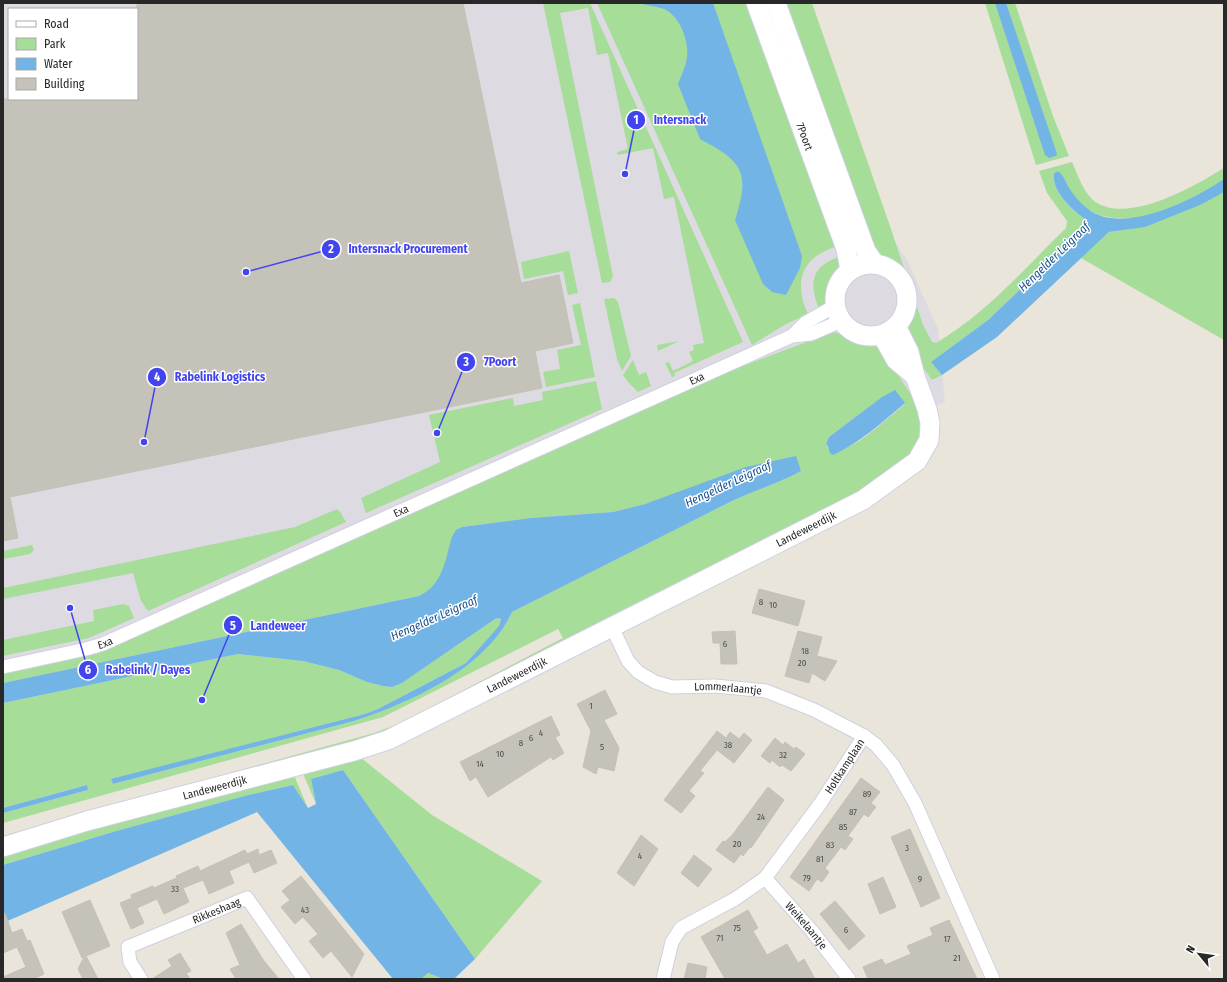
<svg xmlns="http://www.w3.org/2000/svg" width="1227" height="982" viewBox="0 0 1227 982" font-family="'Fira Sans Condensed',sans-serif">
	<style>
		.industrial { fill: #dedae2; fill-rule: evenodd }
		.green { fill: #a5dd99; fill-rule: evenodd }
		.water { fill: #72b4e6 }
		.building { fill: #c5c2ba; stroke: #c4c1b4 }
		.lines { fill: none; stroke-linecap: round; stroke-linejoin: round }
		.street-casing { stroke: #cfd0e0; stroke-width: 15 }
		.secondary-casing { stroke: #cfd0e0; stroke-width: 21 }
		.street { stroke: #fff; stroke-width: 13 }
		.secondary { stroke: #fff; stroke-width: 19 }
		.labels { text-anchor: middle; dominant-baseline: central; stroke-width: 3; stroke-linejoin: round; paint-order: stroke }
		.number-label { font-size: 9px; fill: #4f4e4c }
		.street-label { font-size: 11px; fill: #282828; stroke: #fff }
		.water-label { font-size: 12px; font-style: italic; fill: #15508e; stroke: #fff }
		.leader { fill: none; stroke: #4245ee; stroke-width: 1.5 }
		.callout-dot { fill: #4245ee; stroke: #fff; stroke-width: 1.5 }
		.mark-label { font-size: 12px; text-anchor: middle; font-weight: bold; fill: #fff }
		.callout-label { font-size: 12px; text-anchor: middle; font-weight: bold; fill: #4245ee; stroke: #fff; stroke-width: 3; stroke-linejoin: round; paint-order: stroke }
	</style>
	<rect width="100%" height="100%" fill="#eae5da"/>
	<!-- industrial -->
	<path class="industrial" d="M3 3H798L881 220 907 260 938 329 945 402 798 463 503 625 384 709 3 811ZM9 9H137V99H9Z"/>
	<!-- green -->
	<g class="green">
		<polygon points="543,3 590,3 743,342 674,373 675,376 672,377 665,363 669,362 673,371 693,361 689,352 694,350 693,345 704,343 674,197 664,199 653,148 618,155 617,152 628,149 608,53 597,55 588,8 560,13 613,276 610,282 602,283"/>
		<path d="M597 3H750L837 246C830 249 821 252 815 257 796 272 799 295 808 314L786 324 752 345Z"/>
		<path d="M778 3H812L891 229 923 325 932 342 936 343C986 314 1025 268 1066 228L1067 221 1047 193 1039 171 1072 162C1078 175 1084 195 1097 203 1131 223 1195 186 1224 168V340L1081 258 1109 232 1130 229 1134 219C1105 218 1089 217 1071 192 1066 185 1066 177 1058 171L1054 173C1051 192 1073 210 1086 220V224L1074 238 988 320 931 362 942 375 932 380C923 367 906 341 907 325 907 308 916 294 905 278 897 266 883 262 874 253Z"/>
		<polygon points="985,3 1015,3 1053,116 1069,156 1036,165"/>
		<polygon points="569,251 578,293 568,295 563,271 524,279 521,262"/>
		<path d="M841 256C843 273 832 299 819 309 808 281 812 266 841 256Z"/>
		<polygon points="614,298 618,302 631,356 622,371 617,359 604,299"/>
		<polygon points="580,303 595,377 546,387 543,372 560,369 557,350 581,345 572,305"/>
		<path d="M833 332 868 341 883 352 915 401 922 426 917 445 909 457 852 497 369 740 3 841V836L374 733 401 723 563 638 558 629 383 717 3 823V813L88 790 86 785 3 808V703L238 654 303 661 339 670 367 682 383 686 392 687 402 683 495 619 499 618 501 619 499 626 466 663 378 709 365 714 111 780 113 784 354 721C409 703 488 668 512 612L732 501C755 490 780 483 801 471L683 491 645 504 613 512 531 518 462 527 437 583 430 591 419 596 3 683V674L96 654 740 367ZM882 397 905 404C885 420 856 450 831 452L826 444 829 437Z"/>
		<polygon points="679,341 658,351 657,345"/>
		<polygon points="633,360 639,375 646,372 651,386 638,392 628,382 623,375"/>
		<polygon points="596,381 602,409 366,513 361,498 440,462 429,415 513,398 514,406 543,400 542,392"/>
		<polygon points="337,509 341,513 346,522 148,611 141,601 133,573 3,599 3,588 295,527"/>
		<polygon points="32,545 34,550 30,554 3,559 3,551"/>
		<polygon points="123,604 129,606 134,618 89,638 3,656 3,640 94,621 93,610"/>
		<polygon points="360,757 432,815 542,881 475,959 343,770 311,779 316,804 302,771"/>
		<polygon points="293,773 308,808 293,785 248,795 116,831 3,865 3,854"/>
		<polygon points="428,973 444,979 420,979"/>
	</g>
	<!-- water -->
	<g class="water">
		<path d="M640 3H713L802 256 800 268 786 295 772 292 763 284 735 220C750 173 744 162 700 139L678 84C681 76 686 66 687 57 689 41 680 16 664 9 656 6 646 6 640 3Z"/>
		<polygon points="995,3 1006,3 1057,154 1056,156 1049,158 1045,155"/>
		<path d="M1058 171C1065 176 1066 184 1071 191 1076 198 1081 204 1088 209 1123 236 1193 200 1224 179V192L1200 205 1145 227 1109 232 997 337 942 375 931 362 988 320 1074 238 1086 224V220C1073 210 1051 192 1054 173Z"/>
		<path d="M895 390 905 403C882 422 860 443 833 455L830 453 828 446 826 444 829 437 882 397Z"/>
		<path d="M796 456 801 471C780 483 755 490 732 501L512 612C486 669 411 702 354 721L113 784 111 779 365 714 378 709 466 663 499 626 501 619 499 618 495 619 402 683 392 687 383 686 367 682 339 670 303 661 238 654 3 703V683L419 596C443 585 445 560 452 537L456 530 462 527 531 518 613 512 645 504 746 467Z"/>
		<polygon points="343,770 475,959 454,979 444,979 428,973 421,979 393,979 257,812 3,923 3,865 116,831 248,795 293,785 308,808 316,804 311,779"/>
		<polygon points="87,785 88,790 3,813 3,808"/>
	</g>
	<!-- building -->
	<g class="building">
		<polygon points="137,3 463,3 521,283 559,275 573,343 535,351 542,388 10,497 18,538 3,541 3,99 137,99"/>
		<polygon points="759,589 805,601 798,626 752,613"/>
		<polygon points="735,631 737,664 721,664 720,643 713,643 712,632"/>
		<polygon points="798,631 822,637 817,656 837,661 825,681 812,673 809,683 785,676"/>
		<polygon points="605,690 617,714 604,720 619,748 614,771 598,767 596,774 583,767 591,731 577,704"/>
		<polygon points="551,716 560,735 555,737 564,753 553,760 551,757 488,797 476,777 470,781 460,762"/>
		<polygon points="717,731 726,738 730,732 739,739 744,733 752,740 734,763 717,750 700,771 704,773 689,791 695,796 681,813 664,800"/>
		<polygon points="775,738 783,745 785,742 794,749 796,747 805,754 791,771 782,765 780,767 772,760 770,763 761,756"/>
		<polygon points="861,778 880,792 871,803 876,807 868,817 864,814 848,836 853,839 845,850 841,847 825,868 829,872 822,882 817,879 809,891 790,877"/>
		<polygon points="768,787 784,800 751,848 750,847 743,856 741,854 734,863 716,850 723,841 725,842 733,834"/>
		<polygon points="910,829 940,898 921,907 891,837"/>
		<polygon points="641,835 658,849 634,886 617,873"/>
		<polygon points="258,849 259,855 271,850 277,863 254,873 249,862 229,871 234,883 209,894 203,880 183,888 189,902 164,914 157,899 137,908 144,923 131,929 120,903 132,898 131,895 153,886 154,888 165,883 177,878 176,876 198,866 200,871 245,850 247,854"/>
		<polygon points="694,855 712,869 698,887 681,873"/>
		<polygon points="301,876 364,954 352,977 331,951 323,958 309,941 318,934 303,917 295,924 281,907 290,900 282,891"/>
		<polygon points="883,877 896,907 880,914 868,884"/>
		<polygon points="90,900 110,946 86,956 98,979 83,979 78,969 84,957 82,958 62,912"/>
		<polygon points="835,901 865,936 849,950 820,914"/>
		<polygon points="748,910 758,928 753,931 767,955 787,944 798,963 804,959 815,979 727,979 724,977 701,937"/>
		<polygon points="5,913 12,933 22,929 27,941 30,940 44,974 34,979 3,979 3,977 26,967 17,947 3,953 3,914"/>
		<polygon points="949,920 977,979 868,979 863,967 882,959 885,965 911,954 907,946 933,935 930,928"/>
		<polygon points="241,924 264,961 279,979 236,979 230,969 240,965 226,933"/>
		<polygon points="180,953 191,971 186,973 190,979 152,979 172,966 168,960"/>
		<polygon points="688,963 707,967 705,979 684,979"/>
	</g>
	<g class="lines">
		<defs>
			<g id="street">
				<polyline points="792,336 805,323 835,306"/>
				<path id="s1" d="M612 627 628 661 638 672 655 682 672 687 715 686 766 691 814 710 864 736 876 745 893 765 915 803 993 979"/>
				<path id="s2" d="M3 667 86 649 103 644 792 336 811 334 841 321"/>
				<path id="s3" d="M765 878 812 931 849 979"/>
				<path id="s4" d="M141 979 130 962 128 947 247 898 304 979"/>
				<path id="s5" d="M663 979 672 942 681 928 735 899 765 878 820 804 864 736"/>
			</g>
			<g id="secondary">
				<path id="s6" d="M756 3 846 249 850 270"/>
				<polyline points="776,3 866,251 875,264"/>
				<circle cx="871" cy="300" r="36"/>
				<polyline points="882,335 896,360 915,376"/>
				<path id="s7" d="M3 847 87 821 354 751 388 740 863 500 917 461 929 440 930 423 927 409 915 376 909 352 896 326"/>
			</g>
		</defs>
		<!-- street casing -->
		<use href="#street" class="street-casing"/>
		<!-- secondary casing -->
		<use href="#secondary" class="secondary-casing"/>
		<!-- street -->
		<use href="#street" class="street"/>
		<!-- secondary -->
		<use href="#secondary" class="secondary"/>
	</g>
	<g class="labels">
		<!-- number labels -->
		<g class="number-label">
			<text x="761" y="602">8</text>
			<text x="773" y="605">10</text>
			<text x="725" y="644">6</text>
			<text x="805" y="651">18</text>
			<text x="802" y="663">20</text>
			<text x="591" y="706">1</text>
			<text x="541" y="733">4</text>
			<text x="531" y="738">6</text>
			<text x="521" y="743">8</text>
			<text x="728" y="745">38</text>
			<text x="602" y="747">5</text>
			<text x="500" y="754">10</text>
			<text x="783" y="755">32</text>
			<text x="480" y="764">14</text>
			<text x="867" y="794">89</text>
			<text x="853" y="812">87</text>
			<text x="761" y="817">24</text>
			<text x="843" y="827">85</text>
			<text x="737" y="844">20</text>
			<text x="830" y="845">83</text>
			<text x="907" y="848">3</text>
			<text x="640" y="856">4</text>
			<text x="820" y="859">81</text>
			<text x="807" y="878">79</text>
			<text x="920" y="879">9</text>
			<text x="175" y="889">33</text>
			<text x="305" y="910">43</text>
			<text x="737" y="928">75</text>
			<text x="846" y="930">6</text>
			<text x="720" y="938">71</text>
			<text x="947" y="939">17</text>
			<text x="957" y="958">21</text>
		</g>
		<!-- street labels -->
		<g class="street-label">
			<text stroke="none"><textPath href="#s6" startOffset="142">7Poort</textPath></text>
			<text stroke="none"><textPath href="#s2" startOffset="753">Exa</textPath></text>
			<text stroke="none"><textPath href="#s2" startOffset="429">Exa</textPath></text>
			<text stroke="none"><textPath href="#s7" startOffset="868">Landeweerdijk</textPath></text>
			<text stroke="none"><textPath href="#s2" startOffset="105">Exa</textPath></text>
			<text stroke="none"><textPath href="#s7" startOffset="544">Landeweerdijk</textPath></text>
			<text stroke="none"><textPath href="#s1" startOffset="146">Lommerlaantje</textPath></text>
			<text stroke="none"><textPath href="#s5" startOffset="290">Holtkamplaan</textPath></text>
			<text stroke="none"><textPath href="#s7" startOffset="220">Landeweerdijk</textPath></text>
			<text stroke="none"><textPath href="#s4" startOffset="131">Rikkeshaag</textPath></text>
			<text stroke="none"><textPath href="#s3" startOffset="63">Weikelaantje</textPath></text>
		</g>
		<!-- water labels -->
		<g class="water-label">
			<text transform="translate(1054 257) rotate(-44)">Hengelder Leigraaf</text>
			<text transform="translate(728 484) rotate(-25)">Hengelder Leigraaf</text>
			<text transform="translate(434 618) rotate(-24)">Hengelder Leigraaf</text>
		</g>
	</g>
	<!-- callouts -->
	<path class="leader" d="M625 174L636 120M246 272L331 249M437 433L466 362M144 442L157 377M202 700L233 625M70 608L88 670"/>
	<g class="callout-dot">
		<circle cx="625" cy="174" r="4"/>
		<circle cx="246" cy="272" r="4"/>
		<circle cx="437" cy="433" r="4"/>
		<circle cx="144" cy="442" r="4"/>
		<circle cx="202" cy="700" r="4"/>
		<circle cx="70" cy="608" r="4"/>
		<circle cx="636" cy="120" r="10"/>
		<circle cx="331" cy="249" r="10"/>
		<circle cx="466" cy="362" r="10"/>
		<circle cx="157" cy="377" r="10"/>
		<circle cx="233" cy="625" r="10"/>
		<circle cx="88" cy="670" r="10"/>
	</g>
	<g class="mark-label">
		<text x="636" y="124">1</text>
		<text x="331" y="253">2</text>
		<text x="466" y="366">3</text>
		<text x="157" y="381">4</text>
		<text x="233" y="630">5</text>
		<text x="88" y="674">6</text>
	</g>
	<g class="callout-label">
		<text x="680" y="124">Intersnack</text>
		<text x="408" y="253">Intersnack Procurement</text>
		<text x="500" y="366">7Poort</text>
		<text x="220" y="381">Rabelink Logistics</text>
		<text x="278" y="630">Landeweer</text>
		<text x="148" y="674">Rabelink / Dayes</text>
	</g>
	<!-- border -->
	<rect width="1227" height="982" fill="none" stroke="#282828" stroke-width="8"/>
	<!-- legend -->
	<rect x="8" y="8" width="130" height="92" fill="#ffffff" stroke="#a9a9a9"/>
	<rect x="16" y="21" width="20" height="6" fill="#ffffff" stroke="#a9a9a9"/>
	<text x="44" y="28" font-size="12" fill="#282828">Road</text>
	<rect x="16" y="38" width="20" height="12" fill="#a5dd99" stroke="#a9a9a9"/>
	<text x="44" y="48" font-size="12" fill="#282828">Park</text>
	<rect x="16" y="58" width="20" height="12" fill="#72b4e6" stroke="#a9a9a9"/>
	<text x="44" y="68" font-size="12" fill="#282828">Water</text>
	<rect x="16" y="78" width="20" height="12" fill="#c5c2ba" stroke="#a9a9a9"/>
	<text x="44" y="88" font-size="12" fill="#282828">Building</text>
	<!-- north arrow -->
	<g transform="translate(1199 954) rotate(299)" stroke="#ffffff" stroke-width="3" paint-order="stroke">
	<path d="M0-3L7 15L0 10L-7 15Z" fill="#282828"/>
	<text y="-6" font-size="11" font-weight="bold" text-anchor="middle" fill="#282828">N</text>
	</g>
</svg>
